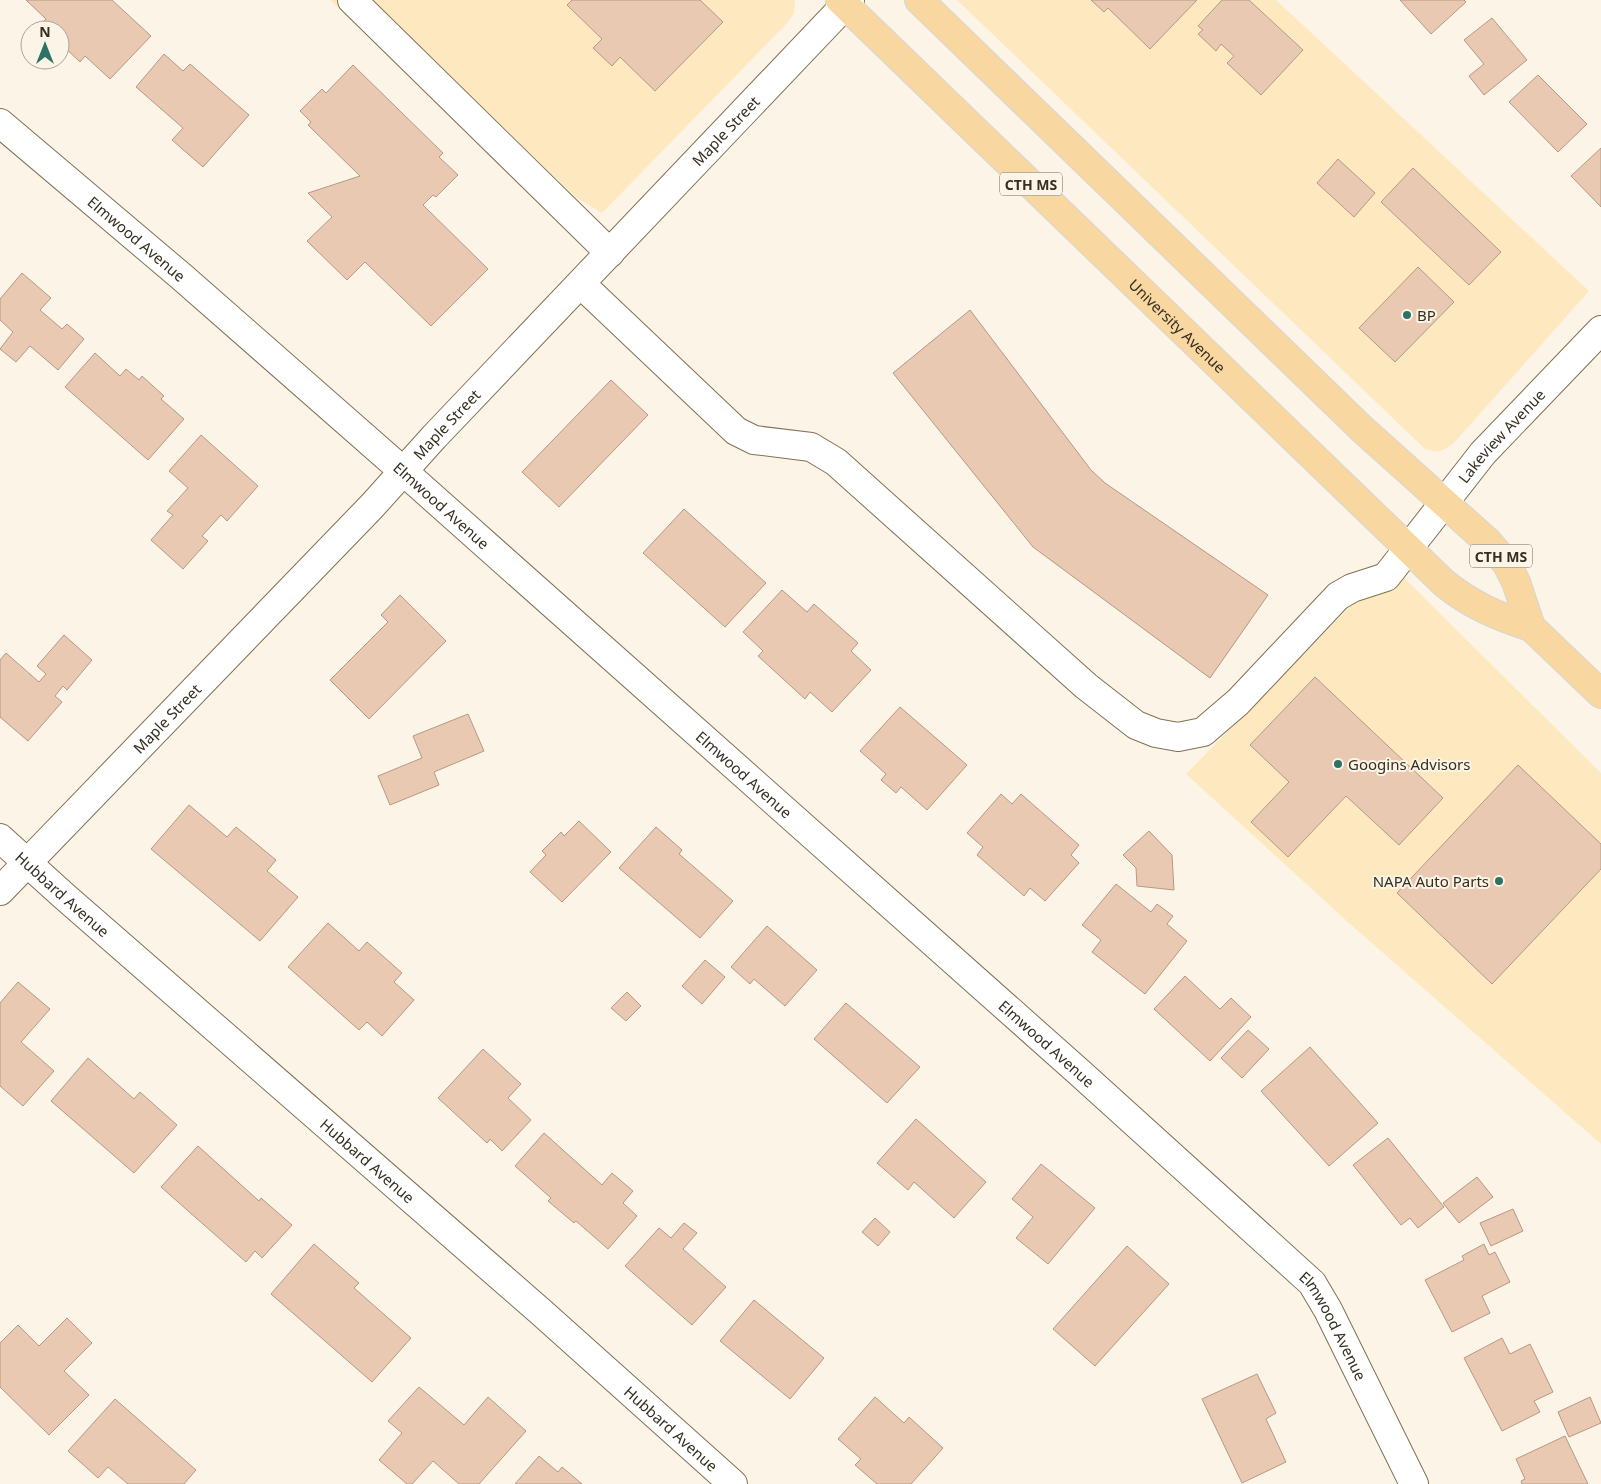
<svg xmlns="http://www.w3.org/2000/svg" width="1601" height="1484" viewBox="0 0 1601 1484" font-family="'Noto Sans',sans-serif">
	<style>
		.built { fill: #fee8bf }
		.building { fill: #eac9b2; stroke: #b79881 }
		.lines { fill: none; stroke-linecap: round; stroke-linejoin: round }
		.minor-casing { stroke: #817152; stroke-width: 30 }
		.major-casing { stroke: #d7d5d3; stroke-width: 30 }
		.minor { stroke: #fff; stroke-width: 28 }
		.major { stroke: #f9d7a1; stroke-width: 28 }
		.poi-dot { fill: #2e7265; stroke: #fcf5e7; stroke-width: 2 }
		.labels { text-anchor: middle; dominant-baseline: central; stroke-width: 4; stroke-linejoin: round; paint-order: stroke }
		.shield { fill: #fcf5e7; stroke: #716a5c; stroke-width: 1 }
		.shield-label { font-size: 14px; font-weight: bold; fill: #352e21 }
		.street-label { font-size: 15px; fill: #352e21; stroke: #fcf5e7 }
		.poi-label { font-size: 15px; fill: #352e21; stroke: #fcf5e7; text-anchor: start }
	</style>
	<rect width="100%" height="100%" fill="#fcf5e7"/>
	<!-- built -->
	<g class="built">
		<polygon points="330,0 795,0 795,4 794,13 789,21 602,213 577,198 463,89 376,4 354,23"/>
		<polygon points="957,0 1276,0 1589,291 1453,444 1441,451 1433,451 1425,449"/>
		<polygon points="1391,565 1601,773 1601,1144 1349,923 1186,774"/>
	</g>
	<!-- building -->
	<g class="building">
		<polygon points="26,0 112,0 151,36 110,79 85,56 80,62 60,43 60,30 46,30 41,25 46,19"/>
		<polygon points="572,0 700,0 723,22 655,91 620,57 612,66 593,48 602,39 567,5"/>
		<polygon points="1091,0 1197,0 1150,49 1108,8 1104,12"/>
		<polygon points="1222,0 1249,0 1303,50 1261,95 1227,63 1234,56 1221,44 1216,51 1198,34 1203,30 1198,26"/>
		<polygon points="1400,0 1464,0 1466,2 1431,34"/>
		<polygon points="1492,18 1527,60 1484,95 1469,76 1484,64 1464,40"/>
		<polygon points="164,54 183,71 190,64 249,115 203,167 172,140 183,128 136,87"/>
		<polygon points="353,65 443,153 439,157 458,175 436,197 433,195 423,205 488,269 431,326 365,262 347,280 307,241 332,217 308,193 360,176 308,125 311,122 300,111 322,89 326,93"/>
		<polygon points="1538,75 1587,124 1558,152 1509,102"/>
		<polygon points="1601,148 1601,207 1571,176"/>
		<polygon points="1338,159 1375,193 1354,217 1317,183"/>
		<polygon points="1413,168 1501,252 1469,285 1381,202"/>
		<polygon points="1418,267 1454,302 1395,362 1359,328"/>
		<polygon points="22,273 51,298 40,310 62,329 67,324 84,339 58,370 30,346 16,362 0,349 13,332 0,320 0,299"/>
		<polygon points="970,310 1091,470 1105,483 1268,595 1210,678 1033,547 893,373"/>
		<polygon points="95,353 120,376 126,369 139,380 142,376 164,396 161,399 184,419 148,460 65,387"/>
		<polygon points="611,380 648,415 559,507 522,472"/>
		<polygon points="201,435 258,486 227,521 221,515 202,536 208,541 183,569 151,540 173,515 167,511 188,488 169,471"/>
		<polygon points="684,509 766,583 725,627 643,553"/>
		<polygon points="782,590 807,612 814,604 858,643 851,651 871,670 832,712 810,692 805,699 758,656 763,651 743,632"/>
		<polygon points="400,595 446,641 369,719 330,680 388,622 381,615"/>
		<polygon points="64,635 92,660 67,690 63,686 55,696 62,702 28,741 0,717 0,660 6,653 39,682 46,674 37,666"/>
		<polygon points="1315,677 1443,798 1399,845 1346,796 1288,857 1251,822 1289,782 1250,745"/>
		<polygon points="900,707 967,765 927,810 901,787 896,793 881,780 886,774 860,751"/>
		<polygon points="468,714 484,751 434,772 439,785 390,805 378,776 422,758 413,736"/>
		<polygon points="1518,765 1601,844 1601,869 1492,984 1397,893"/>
		<polygon points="1001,794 1012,804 1021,794 1079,845 1071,855 1079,863 1045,901 1030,888 1024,896 977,855 983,847 967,833"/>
		<polygon points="189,805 227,837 236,827 276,860 267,871 298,897 260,941 151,849"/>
		<polygon points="579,821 611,852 562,902 530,872 546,855 542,851 561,832 564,836"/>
		<polygon points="656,827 682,850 679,854 733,901 700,938 619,868"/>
		<polygon points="1149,831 1172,855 1174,890 1137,886 1136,868 1123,855"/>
		<polygon points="1116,884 1151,912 1157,904 1173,916 1167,924 1187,941 1145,994 1092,952 1101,940 1082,925"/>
		<polygon points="328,923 359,951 367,942 402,973 394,982 414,1000 382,1036 367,1022 359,1030 288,967"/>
		<polygon points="767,926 817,970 785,1006 754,979 750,984 731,967"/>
		<polygon points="705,960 725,977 702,1004 682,986"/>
		<polygon points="1185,976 1220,1009 1231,998 1251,1017 1210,1061 1154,1009"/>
		<polygon points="18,982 50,1009 21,1042 54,1071 23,1106 0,1086 0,1003"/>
		<polygon points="627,992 641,1006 626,1021 611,1008"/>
		<polygon points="846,1003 920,1067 887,1103 814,1039"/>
		<polygon points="1248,1030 1269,1049 1242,1078 1221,1058"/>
		<polygon points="1310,1047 1378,1123 1329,1166 1261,1091"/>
		<polygon points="483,1049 521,1084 508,1098 531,1120 502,1151 490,1139 487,1143 438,1098"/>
		<polygon points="88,1058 134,1099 140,1092 177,1125 134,1173 51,1101"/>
		<polygon points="916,1119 986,1182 954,1218 914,1182 908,1190 877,1163"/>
		<polygon points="544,1133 602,1185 612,1173 633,1191 623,1203 637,1216 608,1249 576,1221 574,1223 548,1201 551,1198 515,1166"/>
		<polygon points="1388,1138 1444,1207 1418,1228 1410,1218 1401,1225 1353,1165"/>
		<polygon points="198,1146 259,1201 261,1198 292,1225 262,1258 255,1251 246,1262 161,1187"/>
		<polygon points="1041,1164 1095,1208 1048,1264 1016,1238 1033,1217 1012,1199"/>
		<polygon points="1477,1177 1493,1197 1459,1223 1443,1203"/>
		<polygon points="1513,1209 1523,1231 1491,1246 1480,1223"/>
		<polygon points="875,1218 890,1232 878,1246 862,1232"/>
		<polygon points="684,1223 697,1233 683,1249 726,1287 692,1325 625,1266 659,1228 671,1238"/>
		<polygon points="314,1244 359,1283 354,1288 411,1338 372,1382 271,1294"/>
		<polygon points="1484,1244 1489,1255 1495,1252 1510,1282 1482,1296 1490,1313 1452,1332 1425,1280 1464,1260 1462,1256"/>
		<polygon points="1127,1246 1169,1284 1095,1366 1053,1329"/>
		<polygon points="754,1300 824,1358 790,1399 720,1341"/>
		<polygon points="67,1318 92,1343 64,1371 89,1395 49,1435 0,1387 0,1343 18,1325 39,1346"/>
		<polygon points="1502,1338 1510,1354 1530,1344 1553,1392 1534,1401 1540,1412 1502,1431 1464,1358"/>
		<polygon points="1257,1374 1276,1413 1266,1419 1286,1462 1242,1483 1202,1399"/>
		<polygon points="419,1387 464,1425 488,1397 526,1431 479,1484 459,1484 433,1461 412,1484 407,1484 379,1460 402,1433 388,1421"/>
		<polygon points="875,1397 904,1423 909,1417 943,1448 911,1484 877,1484 855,1465 861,1459 838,1439"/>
		<polygon points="1590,1397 1601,1423 1569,1437 1558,1412"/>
		<polygon points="115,1399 196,1470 184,1484 128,1484 108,1467 98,1478 68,1451"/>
		<polygon points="1565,1436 1588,1484 1522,1484 1521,1481 1525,1479 1516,1459"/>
		<polygon points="539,1456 558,1472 562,1467 582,1484 515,1484"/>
	</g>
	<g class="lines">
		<defs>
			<g id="minor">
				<polyline points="352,0 610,253"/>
				<path id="s1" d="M0 123 182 277 403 471 1080 1073 1312 1283 1328 1310 1414 1484"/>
				<path id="s2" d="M581 284 736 431 754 440 811 447 836 462 1086 686 1136 725 1156 733 1178 737 1203 732 1238 702 1338 596 1352 588 1386 577 1483 453 1601 330"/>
				<path id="s3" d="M0 838 64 896 541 1312 733 1484"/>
				<path id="s4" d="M0 891 372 506 434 437 850 0"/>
			</g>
			<g id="major">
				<path id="s5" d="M840 0 1444 583C1471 605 1499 617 1531 627"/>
				<polyline points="919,0 1362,429 1488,542 1507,564 1516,582 1531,627 1601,694"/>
			</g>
		</defs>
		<!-- minor casing -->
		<use href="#minor" class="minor-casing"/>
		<!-- major casing -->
		<use href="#major" class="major-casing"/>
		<!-- minor -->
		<use href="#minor" class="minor"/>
		<!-- major -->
		<use href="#major" class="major"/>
	</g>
	<!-- markers -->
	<g class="poi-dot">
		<circle cx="1407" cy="315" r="5"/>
		<circle cx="1338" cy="764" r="5"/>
		<circle cx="1499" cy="881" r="5"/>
	</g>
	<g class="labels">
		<!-- shield labels -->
		<g class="shield">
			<rect x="1000" y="172.5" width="62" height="23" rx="4"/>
			<rect x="1470" y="544.5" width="62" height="23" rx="4"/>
		</g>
		<g class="shield-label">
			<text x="1031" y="184">CTH MS</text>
			<text x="1501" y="556">CTH MS</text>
		</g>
		<!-- street labels -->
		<g class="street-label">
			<text stroke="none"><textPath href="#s4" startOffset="1051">Maple Street</textPath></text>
			<text stroke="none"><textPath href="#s1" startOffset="179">Elmwood Avenue</textPath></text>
			<text stroke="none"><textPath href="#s5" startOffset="469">University Avenue</textPath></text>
			<text stroke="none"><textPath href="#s4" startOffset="646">Maple Street</textPath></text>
			<text stroke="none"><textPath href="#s2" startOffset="1215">Lakeview Avenue</textPath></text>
			<text stroke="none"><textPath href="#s1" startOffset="584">Elmwood Avenue</textPath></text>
			<text stroke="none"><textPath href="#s4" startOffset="240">Maple Street</textPath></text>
			<text stroke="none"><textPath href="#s1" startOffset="989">Elmwood Avenue</textPath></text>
			<text stroke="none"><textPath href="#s3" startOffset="84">Hubbard Avenue</textPath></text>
			<text stroke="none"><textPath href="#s1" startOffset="1394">Elmwood Avenue</textPath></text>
			<text stroke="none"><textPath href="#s3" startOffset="489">Hubbard Avenue</textPath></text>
			<text stroke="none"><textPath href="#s1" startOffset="1799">Elmwood Avenue</textPath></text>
			<text stroke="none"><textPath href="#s3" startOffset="894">Hubbard Avenue</textPath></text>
		</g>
		<!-- poi labels -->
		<g class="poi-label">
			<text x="1417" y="315">BP</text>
			<text x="1348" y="764">Googins Advisors</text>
			<text x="1489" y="881" text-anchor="end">NAPA Auto Parts</text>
		</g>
	</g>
	<!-- north arrow -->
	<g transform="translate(45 45)"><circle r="24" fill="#fcf5e7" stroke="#aca598"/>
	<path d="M0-4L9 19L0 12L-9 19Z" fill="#2e7265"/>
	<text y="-8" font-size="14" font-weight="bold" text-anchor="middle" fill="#352e21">N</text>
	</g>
</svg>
